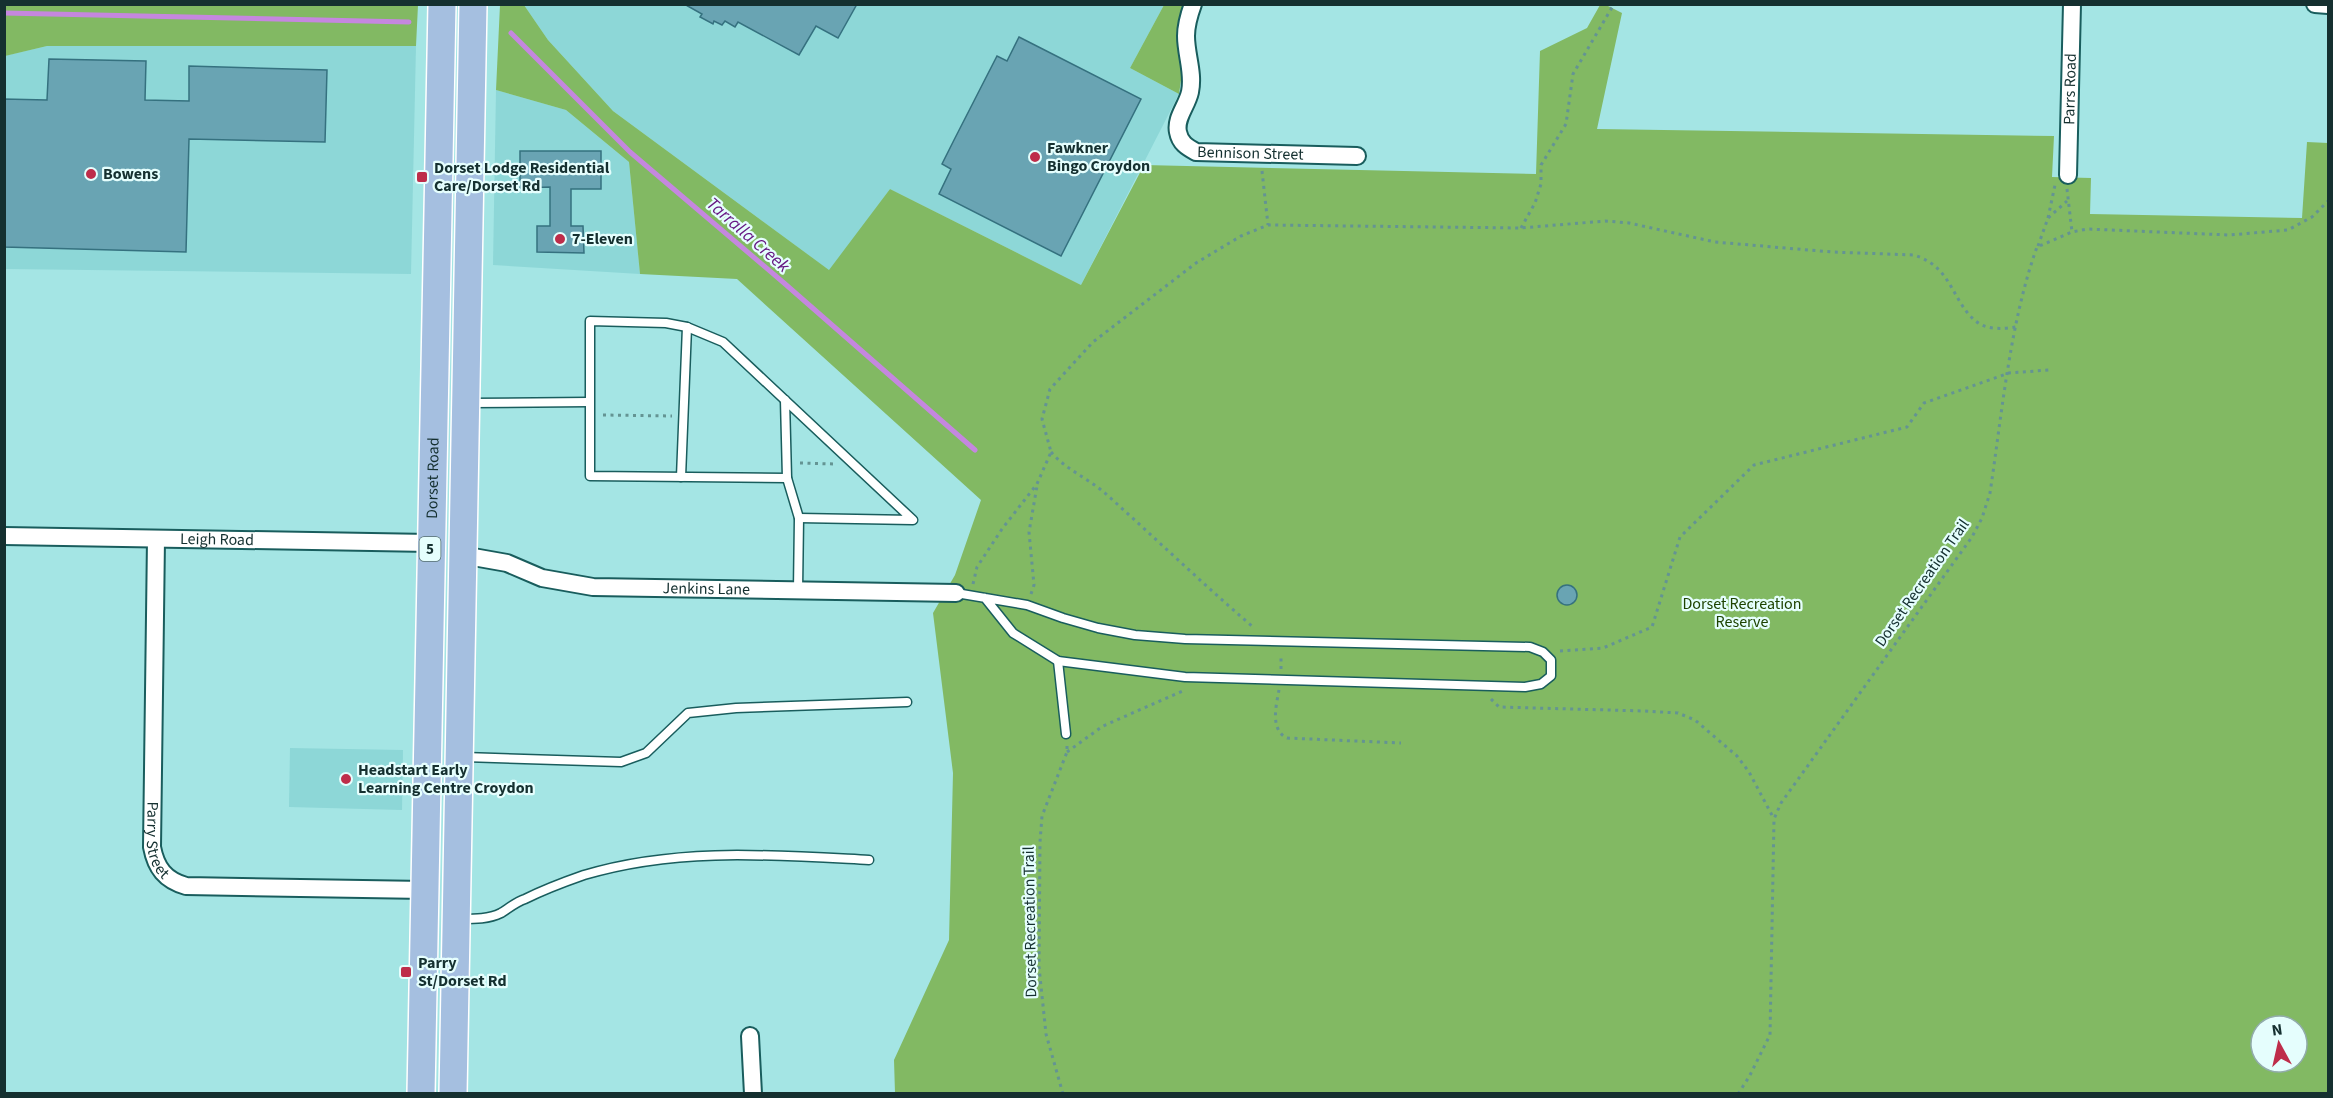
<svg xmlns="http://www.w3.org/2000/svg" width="2333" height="1098" viewBox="0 0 2333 1098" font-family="'Source Sans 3',sans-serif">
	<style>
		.built { fill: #8dd7d7 }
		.green { fill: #82b963; fill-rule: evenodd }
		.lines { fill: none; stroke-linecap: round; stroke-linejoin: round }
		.stream { stroke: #c587df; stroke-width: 5 }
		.building { fill: #69a4b3; stroke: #35717f; stroke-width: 1.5 }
		.service-casing { stroke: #195d5d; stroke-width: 11 }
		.minor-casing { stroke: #195d5d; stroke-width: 20 }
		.primary-casing { stroke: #fff; stroke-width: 30 }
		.path { stroke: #649493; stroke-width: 3; stroke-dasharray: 3 4.5; stroke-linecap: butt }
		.service { stroke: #fff; stroke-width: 8 }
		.minor { stroke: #fff; stroke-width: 16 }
		.primary { stroke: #a5bfe0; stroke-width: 27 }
		.poi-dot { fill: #be2d4a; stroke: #e5fefd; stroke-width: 2 }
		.labels { text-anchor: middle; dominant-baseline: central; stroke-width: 4.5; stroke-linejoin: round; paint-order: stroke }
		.shield { fill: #e5fefd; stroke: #536e6e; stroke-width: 1.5 }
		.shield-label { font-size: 15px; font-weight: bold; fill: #153030 }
		.street-label { font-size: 16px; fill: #153030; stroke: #e5fefd }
		.poi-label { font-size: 16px; font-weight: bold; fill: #153030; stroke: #e5fefd; text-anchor: start }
		.park-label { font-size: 16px; fill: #1e4300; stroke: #e5fefd }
		.water-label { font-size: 18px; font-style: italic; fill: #671883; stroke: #e5fefd }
	</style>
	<rect width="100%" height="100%" fill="#a4e5e4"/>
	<!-- built -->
	<g class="built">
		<polygon points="524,5 1164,5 1130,68 1179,94 1081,285 890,189 830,271 613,111 548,40"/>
		<polygon points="47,46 416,46 411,274 5,269 4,56"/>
		<polygon points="496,90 566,110 629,162 640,274 493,265"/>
		<polygon points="290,748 403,750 402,810 289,807"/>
	</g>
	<!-- green -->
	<g class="green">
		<polygon points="4,5 418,5 416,46 47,46 5,56"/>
		<path d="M500 5H524L548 40 613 111 829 270 890 189 1081 285 1144 165 1536 174 1540 51 1587 28 1600 5H1606L1622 13 1597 129 2054 136 2052 177 2091 178 2090 214 2302 218 2307 142 2328 143V1093H895L894 1060 949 940 953 773 933 613 955 575 981 500 737 279 640 274 629 162 566 110 496 90ZM2261 1026H2297V1062H2261Z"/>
		<polygon points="1164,5 1184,5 1182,12 1182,73 1179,94 1130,68"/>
	</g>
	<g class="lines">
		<!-- stream -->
		<g class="stream">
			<polyline points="4,13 409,22"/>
			<polyline points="511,33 630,152 784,283 975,450"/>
		</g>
	</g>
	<!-- building -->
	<g class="building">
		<polygon points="684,4 857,4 838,38 816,26 799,55 738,22 735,27 725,21 722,25 714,21 713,24 700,17 702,14"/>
		<polygon points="1019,37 1141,99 1061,256 939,194 951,169 942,164 954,140 997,56 1007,61"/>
		<polygon points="49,59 146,61 145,100 189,101 189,66 327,70 325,142 189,139 186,252 4,247 4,99 47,100"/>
		<polygon points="520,151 601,151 601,189 571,189 571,226 583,226 584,253 537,252 537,226 550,226 550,187 520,188"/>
		<circle cx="1567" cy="595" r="10"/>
	</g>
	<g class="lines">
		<defs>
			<g id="service">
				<polyline points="785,400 787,478 799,518 798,590"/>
				<polyline points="470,403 589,402"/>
				<polyline points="681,477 687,327"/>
				<polyline points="787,478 590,476 590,321 666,323 687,327 723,342 913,520 799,518"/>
				<polyline points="956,593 1027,605 1063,618 1098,628 1135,635 1185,639 1530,647 1543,652 1551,660 1551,676 1541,684 1525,687 1185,677 1058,661 1013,633 985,598"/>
				<polyline points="1058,661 1066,734"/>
				<polyline points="464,757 621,762 646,753 688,713 736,708 907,702"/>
				<path d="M461 919C475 919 489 919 501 913 509 908 516 902 525 899 543 890 564 882 584 875 677 847 774 855 869 860"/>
			</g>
			<g id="minor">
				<path id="s1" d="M1193 4C1189 15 1186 25 1186 36 1186 55 1194 73 1190 92 1187 106 1175 118 1178 132 1180 143 1187 147 1196 152L1357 156"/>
				<polyline points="2315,4 2328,5"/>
				<path id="s2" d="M2068 175 2072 4"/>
				<path id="s3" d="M4 536 430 543"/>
				<path id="s4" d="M156 539 152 847C156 868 165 880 186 886L425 890"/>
				<path id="s5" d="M462 555 507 563 542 578 593 587 956 593"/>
				<polyline points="750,1036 753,1094"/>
			</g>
			<g id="primary">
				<path id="s6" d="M421 1094 442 4"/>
				<polyline points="453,1094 473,4"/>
			</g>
		</defs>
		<!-- service casing -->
		<use href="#service" class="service-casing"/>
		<!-- minor casing -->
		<use href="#minor" class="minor-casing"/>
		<!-- primary casing -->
		<use href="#primary" class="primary-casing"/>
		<!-- path -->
		<g class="path">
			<polyline points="1262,171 1268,225"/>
			<polyline points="2067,189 2072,232"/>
			<polyline points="2048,218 2055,185"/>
			<polyline points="1521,228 1535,203 1541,184 1541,165 1566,124 1573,74 1614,4"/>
			<polyline points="2038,246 2048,218 2067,201"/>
			<polyline points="603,415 672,416"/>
			<path d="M1051 452C1066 470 1088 478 1106 494 1155 538 1203 584 1253 627"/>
			<polyline points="800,463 835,464"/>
			<path d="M973 584 977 567 1002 529 1037 484 1051 452 1042 419 1050 389 1093 342 1196 263 1241 236 1268 225 1521 228 1605 221 1629 223 1715 242 1832 252 1914 255C1923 258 1931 262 1938 269 1957 287 1963 325 1993 328 2001 329 2009 328 2016 327"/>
			<polyline points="1031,594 1034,585 1029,532 1037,486"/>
			<polyline points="1560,651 1603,648 1652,627 1680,537 1754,465 1907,427 1924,403 2009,373 2049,370"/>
			<polyline points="1281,669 1281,655"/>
			<path d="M1279 690C1276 706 1270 730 1287 738L1401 743"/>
			<polyline points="1491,699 1499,707 1644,711 1678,713 1695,720 1737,756 1749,772 1774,819"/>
			<polyline points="1067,752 1103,726 1185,690"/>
			<polyline points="1063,1094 1046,1034 1039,967 1040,842 1042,816 1067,752 1067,746"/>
			<path d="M1738 1094 1749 1077 1770 1035 1774 819 1781 803 1972 537 1982 518 1990 493C2002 413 2010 322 2037 247L2072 232 2087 229 2229 235 2288 230 2312 217 2328 201"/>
		</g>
		<!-- service -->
		<use href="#service" class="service"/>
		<!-- minor -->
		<use href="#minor" class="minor"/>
		<!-- primary -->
		<use href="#primary" class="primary"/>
	</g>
	<!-- markers -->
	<g class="poi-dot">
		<circle cx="1035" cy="157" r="6"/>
		<circle cx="91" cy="174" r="6"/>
		<rect x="416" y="171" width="12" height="12" rx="3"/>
		<circle cx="560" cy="239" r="6"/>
		<circle cx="346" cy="779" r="6"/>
		<rect x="400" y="966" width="12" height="12" rx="3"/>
	</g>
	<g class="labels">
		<!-- shield labels -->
		<rect class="shield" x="419.5" y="537" width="21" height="24" rx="4.5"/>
		<g class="shield-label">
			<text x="430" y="549">5</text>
		</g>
		<!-- street labels -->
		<g class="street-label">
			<text stroke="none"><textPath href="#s2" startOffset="86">Parrs Road</textPath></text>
			<text stroke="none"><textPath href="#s1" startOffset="214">Bennison Street</textPath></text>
			<text stroke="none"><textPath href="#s6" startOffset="616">Dorset Road</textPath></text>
			<text stroke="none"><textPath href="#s3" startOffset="213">Leigh Road</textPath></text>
			<text transform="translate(1922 583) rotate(-55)">Dorset Recreation Trail</text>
			<text stroke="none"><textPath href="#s5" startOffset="249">Jenkins Lane</textPath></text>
			<text stroke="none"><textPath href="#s4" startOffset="302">Parry Street</textPath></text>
			<text transform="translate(1030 922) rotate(-91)">Dorset Recreation Trail</text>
		</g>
		<!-- poi labels -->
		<g class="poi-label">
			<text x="1047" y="148">Fawkner<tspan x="1047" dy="18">Bingo Croydon</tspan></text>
			<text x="434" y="168">Dorset Lodge Residential<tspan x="434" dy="18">Care/Dorset Rd</tspan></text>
			<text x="103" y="174">Bowens</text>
			<text x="572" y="239">7-Eleven</text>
			<text x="358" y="770">Headstart Early<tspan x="358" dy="18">Learning Centre Croydon</tspan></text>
			<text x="418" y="963">Parry<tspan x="418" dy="18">St/Dorset Rd</tspan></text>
		</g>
		<!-- park labels -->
		<g class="park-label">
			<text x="1742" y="604">Dorset Recreation<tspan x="1742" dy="18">Reserve</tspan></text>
		</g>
		<!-- water labels -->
		<g class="water-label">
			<text transform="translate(748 235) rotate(41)">Tarralla Creek</text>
		</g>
	</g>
	<!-- border -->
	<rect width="2333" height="1098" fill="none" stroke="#153030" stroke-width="12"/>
	<!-- north arrow -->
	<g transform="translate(2279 1044) rotate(352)"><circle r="28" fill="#e5fefd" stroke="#92acab" stroke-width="1.5"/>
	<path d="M0-4.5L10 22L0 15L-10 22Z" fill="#be2d4a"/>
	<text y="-9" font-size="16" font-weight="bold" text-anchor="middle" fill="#153030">N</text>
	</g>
</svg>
